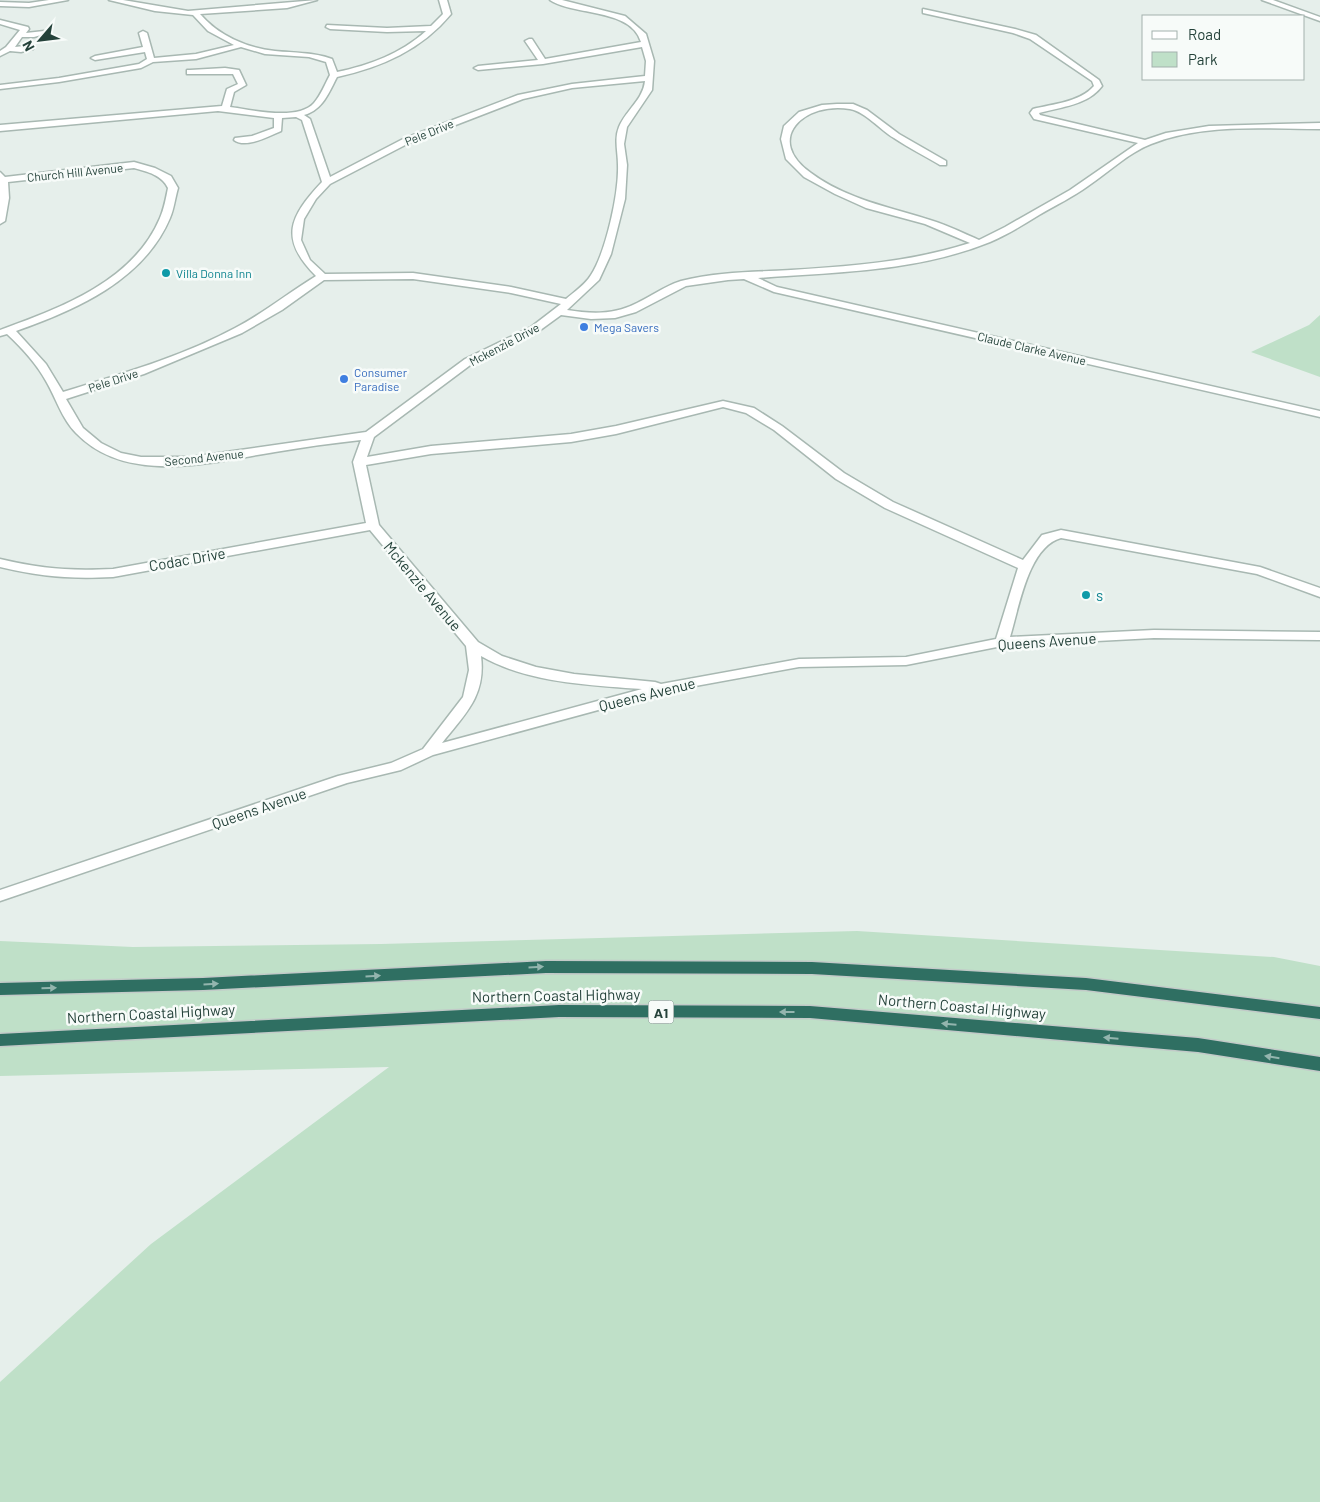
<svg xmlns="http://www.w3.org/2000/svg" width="1320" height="1502" viewBox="0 0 1320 1502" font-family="Barlow,sans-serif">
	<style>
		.green { fill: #bfe0c8 }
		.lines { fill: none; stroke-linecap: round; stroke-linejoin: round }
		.minor-casing { stroke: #a8b8b2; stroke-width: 3 }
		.highway-casing { stroke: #c2cac8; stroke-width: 3 }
		.minor { fill: #fff; fill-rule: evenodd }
		.highway { fill: #2f6f62; fill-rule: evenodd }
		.oneway { fill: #93b5ae }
		.culture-dot { fill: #0f9aa8; stroke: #f7fbf9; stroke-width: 2 }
		.shop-dot { fill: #3f7fe0; stroke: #f7fbf9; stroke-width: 2 }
		.labels { text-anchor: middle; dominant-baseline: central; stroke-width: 5; stroke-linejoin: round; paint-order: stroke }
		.far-street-label { font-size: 12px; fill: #24423a; stroke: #f7fbf9 }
		.far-culture-label { font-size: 12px; fill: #0d838f; stroke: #f7fbf9; text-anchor: start }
		.far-shop-label { font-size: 12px; fill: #366cbe; stroke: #f7fbf9; text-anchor: start }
		.shield { fill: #f7fbf9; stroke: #637a73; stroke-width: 1 }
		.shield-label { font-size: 14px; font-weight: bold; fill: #24423a }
		.street-label { font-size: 15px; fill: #24423a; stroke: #f7fbf9 }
		.culture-label { font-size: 15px; fill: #0d838f; stroke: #f7fbf9; text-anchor: start }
	</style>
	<rect width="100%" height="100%" fill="#e6efeb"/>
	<!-- green -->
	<g class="green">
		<polygon points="1320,315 1320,377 1251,352 1309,325"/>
		<polygon points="857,931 1274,957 1320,966 1320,1502 0,1502 0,1382 151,1244 389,1067 0,1076 0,941 133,947 381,944"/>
	</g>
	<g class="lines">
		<defs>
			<g id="minor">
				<polygon points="49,0 68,0 29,7 0,6 0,2 29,3"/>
				<path d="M109 0H123L188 11 317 0 287 8 200 14C219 36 247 48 275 51 295 53 313 52 332 59L337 72C370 65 400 54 426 31L387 32 330 29 326 27 327 25 387 28 431 26 443 14 439 0H447L451 14C421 50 382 67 337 77 329 92 323 110 304 115L310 119 330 177 403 139 518 95 572 84 645 76 646 61 642 47 543 64 478 70 474 68 478 66 538 60 525 41 529 39H532L545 59 641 42C631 8 574 16 550 0H562L625 16 646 34 654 61 652 90 627 127 624 144 627 165 625 199 611 254 599 280 567 310C592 314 614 315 637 303 652 296 665 286 681 281 716 272 755 272 791 270 852 266 911 262 970 243L925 224 866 208 835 194 804 177 786 159 781 139 784 126 799 112 822 105 837 104H853L867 110 899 134 946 161V165H940C925 156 909 148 894 138 880 130 866 112 850 109 805 101 763 139 811 173 846 199 889 207 930 220 947 225 963 233 979 240L1005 227 1070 190 1138 143 1034 119 1030 113 1033 109C1053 104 1080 102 1094 86L1092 81 1030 39 1013 33 923 13V9L1015 29 1036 35 1099 80 1102 86C1088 105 1061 107 1039 113L1040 115 1145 140 1166 133 1209 126 1320 123V129C1265 129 1203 123 1151 144 1128 153 1109 172 1088 186 1073 197 1056 205 1039 215 1023 225 1007 235 990 242 916 272 836 272 758 278L777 287 1320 411V417L774 292 744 279 728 280 686 286 636 312 615 318 591 319 561 315 539 331 473 363 374 437 367 457 431 446 571 434 616 426 723 401 754 408 782 426 844 473 893 502 1023 560 1042 535 1061 530 1260 567 1320 588V597L1257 574 1061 538C1028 547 1019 608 1010 637L1154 630 1320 632V640L1154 638 1002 646 906 665 799 667 668 691 433 755 401 770 347 783 0 901V890L338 776 391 763 423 749 463 697 469 670 466 646 370 530 113 577C69 579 43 577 0 567V559C43 569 69 571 113 569L366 523 353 462 361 440C333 443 304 447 275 452 212 462 127 486 76 433 62 419 56 398 46 381 36 363 22 348 7 334L0 336V330C60 308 133 282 160 218 164 209 166 198 168 188 162 175 148 172 134 168L8 182 9 198 5 221 0 224V172L5 177 134 162 155 168 171 176 178 188C175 198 174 209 170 218 144 280 76 310 16 331L46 364 63 392C121 374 181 357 235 328 264 313 288 293 316 276 279 239 289 217 322 182L302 120 296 117 282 118 281 131C269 136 246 149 234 140L235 138 252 136 274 128V118L218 111 0 131V125L222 106 227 89 238 84 233 74H187V70H190L225 68 239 70 246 85 234 92 230 107C252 110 298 121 314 103 321 95 325 84 330 75L326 62 309 57 265 54 241 47 196 59 153 62 141 68 59 82 0 89V85L59 78 139 64 147 59 145 52 95 60 91 58 95 56 143 47 139 33 143 31 147 33 154 58 196 54 234 45 208 31 193 15 155 11ZM645 81C643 100 626 110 619 127 614 139 618 152 618 165 619 193 606 252 591 275 586 284 574 292 566 299L511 287 413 273 325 274 310 260 301 240 304 219 316 199 330 184 409 143 523 99 572 88ZM413 279 511 293 561 304 531 327 465 359 366 432 191 457H141L121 453 101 443 83 428 66 399 144 374 242 333 282 310 324 280ZM723 407 746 413 774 430 836 479 885 508 1018 568 996 639 906 657 799 659 661 684 655 682 574 674 536 667 502 656 478 642 379 525 366 465 431 454 571 442 616 434ZM481 656C528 683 590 685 642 689L442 743C465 714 486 696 481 656Z"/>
				<polygon points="1262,0 1273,0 1320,17 1320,21"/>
				<polygon points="0,20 28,27 29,29 26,33 44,31 48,33 34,37 22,37 15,47 33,45 33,49 21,52 10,51 0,56 0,51 6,47 20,30 0,24"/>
			</g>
			<g id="highway">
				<polygon points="546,961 812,962 1086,978 1320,1007 1320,1019 1086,990 812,974 546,973 203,990 0,995 0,983 203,978"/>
				<polygon points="559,1005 810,1006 1198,1038 1320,1057 1320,1071 1198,1052 810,1018 559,1017 0,1046 0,1034"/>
			</g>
		</defs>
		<!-- minor casing -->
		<use href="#minor" class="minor-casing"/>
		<!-- highway casing -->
		<use href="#highway" class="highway-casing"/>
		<!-- minor -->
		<use href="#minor" class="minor"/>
		<!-- highway -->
		<use href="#highway" class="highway"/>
	</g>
	<!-- one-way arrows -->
	<defs><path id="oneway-solid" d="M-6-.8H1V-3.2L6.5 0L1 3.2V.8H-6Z" transform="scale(1.25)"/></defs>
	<g class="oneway">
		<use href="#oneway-solid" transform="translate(536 967) rotate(-3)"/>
		<use href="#oneway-solid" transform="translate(373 976) rotate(-3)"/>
		<use href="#oneway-solid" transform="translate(211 984) rotate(-3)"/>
		<use href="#oneway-solid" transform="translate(49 988) rotate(-1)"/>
		<use href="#oneway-solid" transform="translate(787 1012) rotate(-180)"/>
		<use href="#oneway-solid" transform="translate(949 1024) rotate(-175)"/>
		<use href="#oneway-solid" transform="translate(1111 1038) rotate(-175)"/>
		<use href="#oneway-solid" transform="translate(1272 1057) rotate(-171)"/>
	</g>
	<!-- markers -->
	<g class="culture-dot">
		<circle cx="166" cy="273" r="5"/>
		<circle cx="1086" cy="595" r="5"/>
	</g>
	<g class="shop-dot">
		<circle cx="584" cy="327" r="5"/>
		<circle cx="344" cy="379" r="5"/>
	</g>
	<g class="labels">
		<!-- far-street labels -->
		<g class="far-street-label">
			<text transform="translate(429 132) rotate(-22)">Pele Drive</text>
			<text transform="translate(75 172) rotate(-6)">Church Hill Avenue</text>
			<text transform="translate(504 344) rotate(-28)">Mckenzie Drive</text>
			<text transform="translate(1032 348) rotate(13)">Claude Clarke Avenue</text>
			<text transform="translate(113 380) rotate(-18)">Pele Drive</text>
			<text transform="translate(204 457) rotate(-6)">Second Avenue</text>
		</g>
		<!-- far-culture labels -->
		<g class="far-culture-label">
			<text x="176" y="273">Villa Donna Inn</text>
		</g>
		<!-- far-shop labels -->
		<g class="far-shop-label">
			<text x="594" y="327">Mega Savers</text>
			<text x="354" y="372">Consumer<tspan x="354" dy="14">Paradise</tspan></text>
		</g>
		<!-- shield labels -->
		<rect class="shield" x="648.5" y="1000.5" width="25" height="23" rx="4"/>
		<g class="shield-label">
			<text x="661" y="1012">A1</text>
		</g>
		<!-- street labels -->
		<g class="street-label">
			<text transform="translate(187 559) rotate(-10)">Codac Drive</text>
			<text transform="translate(423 586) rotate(50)">Mckenzie Avenue</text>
			<text transform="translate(1047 641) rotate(-4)">Queens Avenue</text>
			<text transform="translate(647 694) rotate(-14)">Queens Avenue</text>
			<text transform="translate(259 808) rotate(-19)">Queens Avenue</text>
			<text transform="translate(556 995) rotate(-1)">Northern Coastal Highway</text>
			<text transform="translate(962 1006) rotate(5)">Northern Coastal Highway</text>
			<text transform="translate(151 1013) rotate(-3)">Northern Coastal Highway</text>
		</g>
		<!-- culture labels -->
		<g class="culture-label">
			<text x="1096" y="595">s</text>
		</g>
	</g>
	<!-- legend -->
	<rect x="1142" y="15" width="162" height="65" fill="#f7fbf9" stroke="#a3b1ad"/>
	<rect x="1152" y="31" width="25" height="8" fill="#ffffff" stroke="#a3b1ad"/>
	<text x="1188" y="40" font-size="15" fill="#24423a">Road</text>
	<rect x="1152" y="52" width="25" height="15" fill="#bfe0c8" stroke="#a3b1ad"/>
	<text x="1188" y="65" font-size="15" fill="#24423a">Park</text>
	<!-- north arrow -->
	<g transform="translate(40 40) rotate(242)" stroke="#f7fbf9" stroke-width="4" paint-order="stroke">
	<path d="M0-4L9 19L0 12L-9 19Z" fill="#24423a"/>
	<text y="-8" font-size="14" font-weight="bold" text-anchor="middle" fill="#24423a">N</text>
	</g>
</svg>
